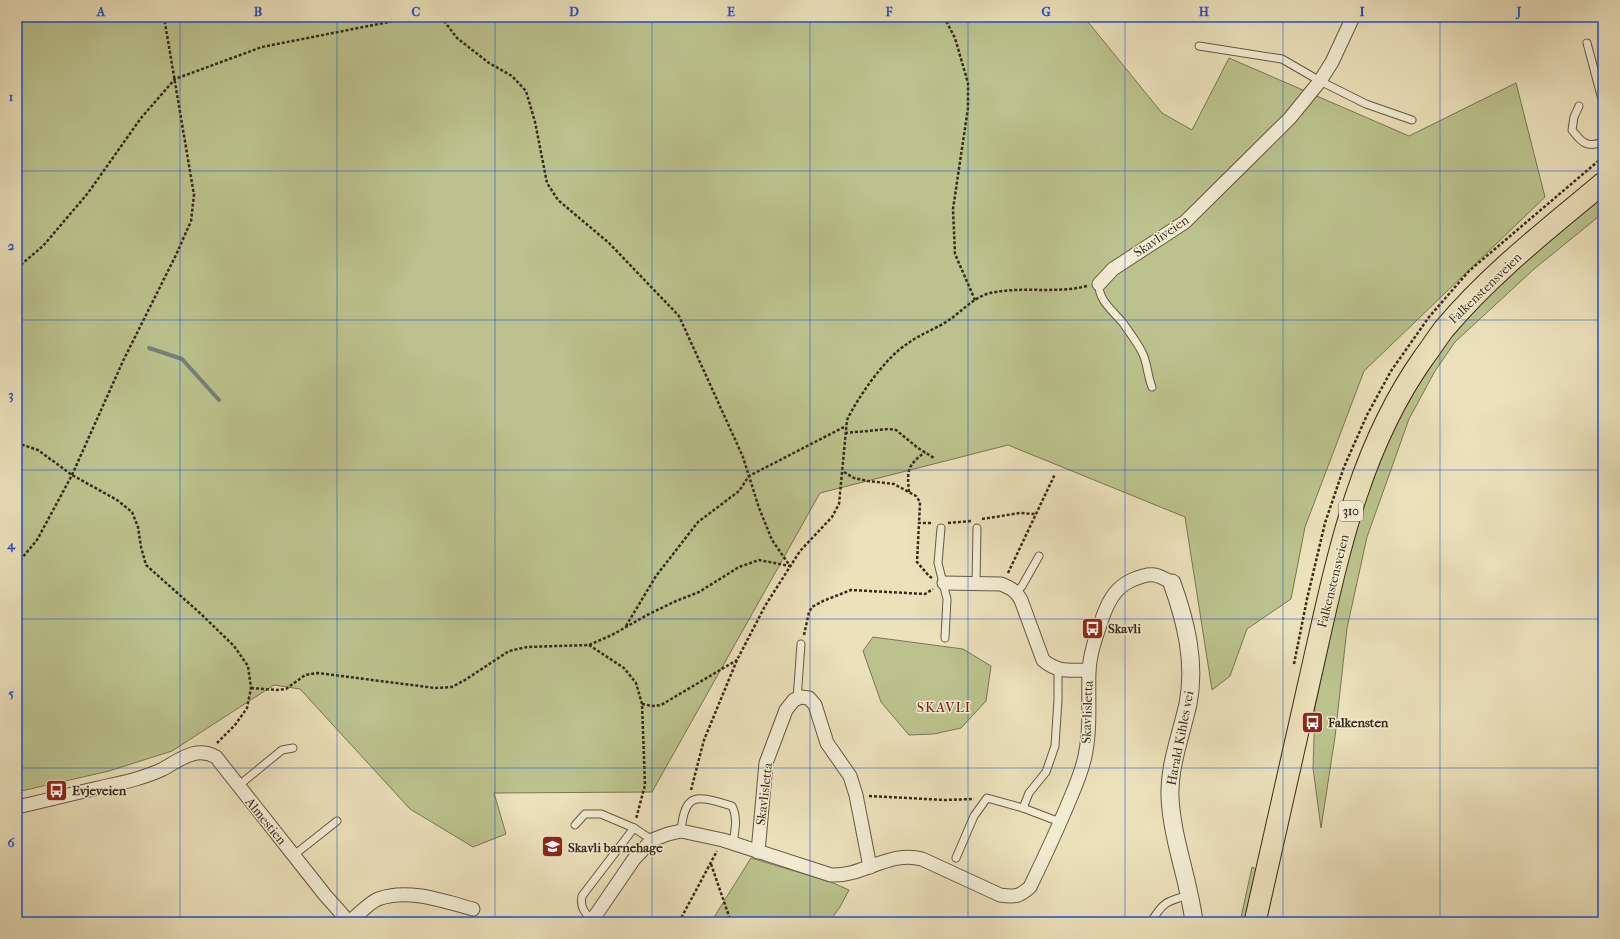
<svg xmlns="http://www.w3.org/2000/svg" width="1620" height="939" viewBox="0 0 1620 939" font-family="'IM FELL French Canon',serif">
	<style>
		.green { fill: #bbc28d; stroke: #7a7653 }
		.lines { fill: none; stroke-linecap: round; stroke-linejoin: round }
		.stream { stroke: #74817a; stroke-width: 4 }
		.service-casing { stroke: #665842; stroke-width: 9 }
		.minor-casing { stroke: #665842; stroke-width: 15 }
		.tertiary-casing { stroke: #665842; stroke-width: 19 }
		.primary-casing { stroke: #392a19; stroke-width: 23 }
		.path { stroke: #392a19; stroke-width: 2.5; stroke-dasharray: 3 2; stroke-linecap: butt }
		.service { stroke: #f2ecd3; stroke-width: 7 }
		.minor { stroke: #f2ecd3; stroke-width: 13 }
		.tertiary { stroke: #f2ecd3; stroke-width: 17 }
		.primary { stroke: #ebe1bb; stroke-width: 21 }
		.grid { fill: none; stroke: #1d4ed8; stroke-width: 1; stroke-opacity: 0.55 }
		.labels { text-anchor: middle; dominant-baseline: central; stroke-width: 3; stroke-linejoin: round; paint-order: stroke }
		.shield { fill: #f2ecd3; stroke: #706451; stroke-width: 1 }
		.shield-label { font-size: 12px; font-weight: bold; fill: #392a19 }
		.street-label { font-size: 13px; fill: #392a19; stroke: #f2ecd3 }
		.poi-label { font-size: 13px; font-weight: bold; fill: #392a19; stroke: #f2ecd3; text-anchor: start }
		.neighbourhood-label { font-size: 14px; letter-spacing: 1px; fill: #7a1f14; stroke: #f2ecd3 }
		.neatline { fill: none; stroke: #1d4ed8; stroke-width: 1.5 }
		.grid-label { font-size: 13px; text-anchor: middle; font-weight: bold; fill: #1d4ed8 }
	</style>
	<rect width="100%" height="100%" fill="#ebe1bb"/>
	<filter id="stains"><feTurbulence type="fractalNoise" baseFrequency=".005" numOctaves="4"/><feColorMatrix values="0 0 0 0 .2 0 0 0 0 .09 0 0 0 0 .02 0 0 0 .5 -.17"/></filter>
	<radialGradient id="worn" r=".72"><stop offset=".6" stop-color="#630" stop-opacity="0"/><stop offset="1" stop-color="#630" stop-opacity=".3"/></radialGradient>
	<!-- green -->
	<g class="green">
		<polygon points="17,17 1084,17 1162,113 1192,130 1229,58 1409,136 1516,83 1545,197 1364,371 1305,527 1291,599 1247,629 1230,676 1212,690 1185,517 1008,445 820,493 652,792 494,793 506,834 473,847 410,809 300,689 274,685 172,751 109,771 17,792"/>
		<polygon points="1603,194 1603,213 1534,269 1455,342 1435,371 1409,419 1367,537 1347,628 1335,737 1321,828 1313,768 1315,707 1360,499 1412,387 1475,306"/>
		<polygon points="873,637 963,649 991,666 986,701 961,728 934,734 909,735 881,702 863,651"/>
		<polygon points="751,858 831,882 849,890 840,907 829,922 711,922"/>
		<polygon points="1252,867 1258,870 1246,922 1240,922"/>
	</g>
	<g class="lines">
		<!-- stream -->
		<polyline class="stream" points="149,348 182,359 219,400"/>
		<defs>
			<g id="service">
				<polyline points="1587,43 1603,103"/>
				<polyline points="1199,46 1282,59 1320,81 1366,104 1412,120"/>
				<path d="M1579 106 1574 117 1572 130C1582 143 1587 148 1603 142"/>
				<path d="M1099 284C1098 300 1113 311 1123 323 1129 332 1137 342 1142 352 1148 364 1147 375 1152 387"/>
				<polyline points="941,528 938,563 947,599 945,638"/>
				<polyline points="976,584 977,528"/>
				<polyline points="1017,592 1022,586 1039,556"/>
				<polyline points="797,699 801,644"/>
				<polyline points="238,786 282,750 293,748"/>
				<polyline points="1023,808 1029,793 1046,772 1055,746 1058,700 1058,670"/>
				<polyline points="575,825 585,814 601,814 634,828"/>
				<path d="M681 831C685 790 698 796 732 806 738 818 735 830 733 843"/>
				<polyline points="294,855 337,821"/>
				<polyline points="956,858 974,816 987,798 1023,808 1060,822"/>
				<path d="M592 920C584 912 580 907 582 896L634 828 652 840"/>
				<path d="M1151 922C1163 902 1167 901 1189 895"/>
			</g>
			<g id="minor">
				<polyline points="1099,284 1113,269 1185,222 1290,118 1320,81 1332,62 1353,17"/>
				<path d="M944 583 1001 584C1011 588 1016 591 1021 600L1043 660C1058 673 1070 670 1089 670"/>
				<path d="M17 807C44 801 71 794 98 788 120 783 142 779 163 769 181 759 196 746 216 757L325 895 349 922"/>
				<polyline points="758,852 766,763 786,710 794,700 801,697 809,698 815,705 827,743 850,776 856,795 870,867"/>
				<path d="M349 922C357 916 370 902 378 899 409 888 443 901 473 909"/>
				<path d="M591 922 634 859 652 840 668 834 681 831 723 840 831 875C862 877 890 850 922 859L1000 895C1015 897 1019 897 1030 887 1044 858 1058 828 1070 799 1076 785 1082 771 1085 756 1091 728 1088 699 1089 671 1090 652 1097 634 1103 616 1109 600 1116 587 1132 580 1150 572 1156 573 1172 583"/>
			</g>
			<path id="tertiary" d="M1172 583C1186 622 1196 663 1188 704 1181 735 1169 765 1170 797 1172 840 1189 880 1194 922"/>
			<path id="primary" d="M1255 922C1273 841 1292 759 1310 678 1336 565 1356 453 1424 357 1431 348 1437 338 1444 329 1490 274 1548 229 1603 183"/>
		</defs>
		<!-- service casing -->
		<use href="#service" class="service-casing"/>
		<!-- minor casing -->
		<use href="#minor" class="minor-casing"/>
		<!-- tertiary casing -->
		<use href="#tertiary" class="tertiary-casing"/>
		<!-- primary casing -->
		<use href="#primary" class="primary-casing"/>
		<!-- path -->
		<g class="path">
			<polyline points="944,17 955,38 968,83 968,108 953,209 955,254 975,300"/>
			<polyline points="17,268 43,246 88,193 141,118 175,79 262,47 414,17"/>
			<polyline points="845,433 889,429 896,430 918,448 934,458"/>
			<polyline points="17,443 38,450 72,475 117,500 132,512 138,527 141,547 146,565 201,614 234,646 248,666 251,688 247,708 235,725 217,743"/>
			<polyline points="844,472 854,478 868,481 894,484 916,496 920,502 919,523"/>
			<path d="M909 492C907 470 907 466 925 452"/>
			<polyline points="982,519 1020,513 1035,514"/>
			<polyline points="948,523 971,521"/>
			<polyline points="17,564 37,540 72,475 123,361 176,255 191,221 194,195 164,17"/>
			<polyline points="1008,573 1055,474"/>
			<polyline points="932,578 929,576 917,562 919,523 933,523"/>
			<polyline points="626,626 656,576 698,522 739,491 749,476 846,426"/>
			<polyline points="804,635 809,612 812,607 823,601 851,590 925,594 933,589"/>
			<polyline points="589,645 624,668 636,683 642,704 645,785 636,819"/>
			<polyline points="1294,664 1307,599 1325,523 1344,467 1367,415 1391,371 1429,317 1469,271 1603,157"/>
			<polyline points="251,688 277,690 286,689 305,675 318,673 435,688 452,687 465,680 509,651 527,647 589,645 612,635 647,615 676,601 699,592 739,567 759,560 790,566 772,540 759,508 743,457 679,316 609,243 558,200 547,183 535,122 526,91 512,76 489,63 457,38 441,17"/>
			<polyline points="642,704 653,706 661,705 737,660"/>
			<path d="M691 790 704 740 737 660 765 606 800 551 832 517 839 504 847 420C858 397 885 358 907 344 920 334 936 329 949 320 962 311 974 297 990 293 1022 286 1055 294 1087 286"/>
			<polyline points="869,796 945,800 974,799"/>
			<polyline points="711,864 731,922"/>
			<polyline points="679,922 717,851"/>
		</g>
		<!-- service -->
		<use href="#service" class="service"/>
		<!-- minor -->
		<use href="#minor" class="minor"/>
		<!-- tertiary -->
		<use href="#tertiary" class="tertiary"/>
		<!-- primary -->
		<use href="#primary" class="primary"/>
	</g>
	<!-- grid -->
	<path class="grid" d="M180 17V922M337 17V922M495 17V922M652 17V922M810 17V922M968 17V922M1125 17V922M1283 17V922M1440 17V922M17 171H1603M17 320H1603M17 470H1603M17 619H1603M17 768H1603"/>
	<!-- icons -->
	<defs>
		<symbol id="bus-square" viewBox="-11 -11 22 22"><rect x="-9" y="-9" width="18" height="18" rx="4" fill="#8f2418" stroke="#f2ecd3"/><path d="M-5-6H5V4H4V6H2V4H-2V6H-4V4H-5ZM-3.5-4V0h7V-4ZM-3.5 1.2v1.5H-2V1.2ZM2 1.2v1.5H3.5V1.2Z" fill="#fff"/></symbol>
		<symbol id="school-square" viewBox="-11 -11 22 22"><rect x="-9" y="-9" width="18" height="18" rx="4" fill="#8f2418" stroke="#f2ecd3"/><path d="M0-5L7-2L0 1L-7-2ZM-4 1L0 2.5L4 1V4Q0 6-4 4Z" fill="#fff"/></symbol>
	</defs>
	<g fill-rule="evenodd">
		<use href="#bus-square" x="1080" y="616" width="25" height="25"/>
		<use href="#bus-square" x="1300" y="710" width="25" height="25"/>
		<use href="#bus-square" x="44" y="778" width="25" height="25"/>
		<use href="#school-square" x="540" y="834" width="25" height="25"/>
	</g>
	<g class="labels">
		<!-- shield labels -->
		<rect class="shield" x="1339" y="501" width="24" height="20" rx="3"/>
		<g class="shield-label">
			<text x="1351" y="511">310</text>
		</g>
		<!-- street labels -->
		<g class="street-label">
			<text transform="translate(1161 236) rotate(-34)">Skavliveien</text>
			<text transform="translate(1485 288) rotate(-44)">Falkenstensveien</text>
			<text transform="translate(1333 581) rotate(-76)">Falkenstensveien</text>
			<text transform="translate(1087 712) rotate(-88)">Skavlisletta</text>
			<text transform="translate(1180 738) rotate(-79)">Harald Kihles vei</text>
			<text transform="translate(764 794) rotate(-83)">Skavlisletta</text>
			<text transform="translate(266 821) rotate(51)">Almestien</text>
		</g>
		<!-- poi labels -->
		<g class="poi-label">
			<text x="1108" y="628">Skavli</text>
			<text x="1328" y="722">Falkensten</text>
			<text x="72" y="790">Evjeveien</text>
			<text x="568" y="847">Skavli barnehage</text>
		</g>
		<!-- neighbourhood labels -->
		<g class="neighbourhood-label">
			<text x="944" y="707">SKAVLI</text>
		</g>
	</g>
	<!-- margin -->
	<rect width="1620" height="939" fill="none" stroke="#ebe1bb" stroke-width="44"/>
	<rect x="22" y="22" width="1576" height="895" class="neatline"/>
	<g class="grid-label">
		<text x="101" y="16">A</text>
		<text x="258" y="16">B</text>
		<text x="416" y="16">C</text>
		<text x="574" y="16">D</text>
		<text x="731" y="16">E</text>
		<text x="889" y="16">F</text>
		<text x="1046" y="16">G</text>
		<text x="1204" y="16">H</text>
		<text x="1362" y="16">I</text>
		<text x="1519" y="16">J</text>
		<text x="11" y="101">1</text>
		<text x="11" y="250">2</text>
		<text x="11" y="399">3</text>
		<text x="11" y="549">4</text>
		<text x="11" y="698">5</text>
		<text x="11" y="847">6</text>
	</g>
	<rect width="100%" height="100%" filter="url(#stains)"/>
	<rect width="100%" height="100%" fill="url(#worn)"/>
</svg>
